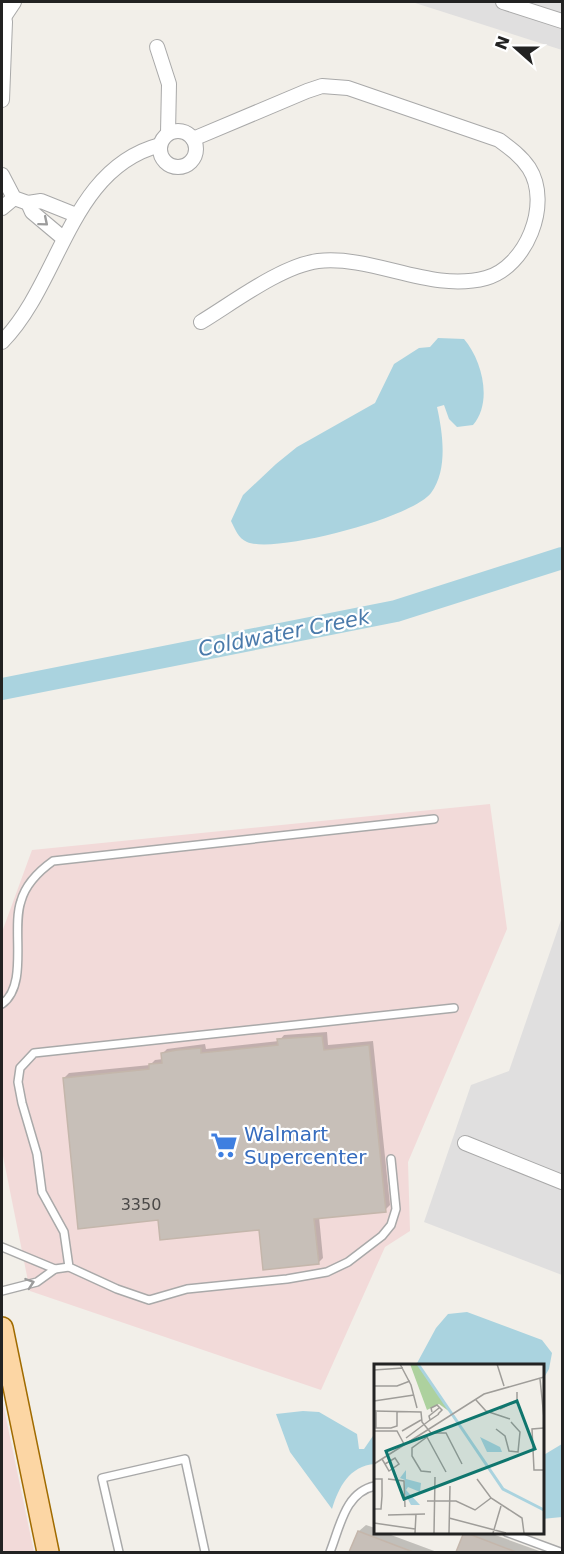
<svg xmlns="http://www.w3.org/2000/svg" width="564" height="1554" viewBox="0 0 564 1554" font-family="'DejaVu Sans',sans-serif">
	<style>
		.residential { fill: #e0dfdf }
		.commercial { fill: #f2dad9 }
		.water { fill: #aad3df }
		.shadow { fill: #0003 }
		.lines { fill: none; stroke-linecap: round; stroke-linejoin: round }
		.river { stroke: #aad3df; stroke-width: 22 }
		.building { fill: #c7bfb8; stroke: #c4b6ab; stroke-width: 1.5 }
		.lane-casing { stroke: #a9a9a9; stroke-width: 10 }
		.street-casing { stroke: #a9a9a9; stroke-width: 16 }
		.primary-casing { stroke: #a06b00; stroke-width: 24 }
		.lane { stroke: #fff; stroke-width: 7 }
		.street { stroke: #fff; stroke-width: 14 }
		.primary { stroke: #fcd6a4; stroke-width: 21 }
		.oneway { stroke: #9c9c9c }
		.labels { text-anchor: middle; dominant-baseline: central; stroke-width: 4.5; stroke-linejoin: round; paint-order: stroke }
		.number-label { font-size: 16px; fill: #4b4948 }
		.shop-label { font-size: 20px; fill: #366cbe; stroke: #fff; text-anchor: start }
		.water-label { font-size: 21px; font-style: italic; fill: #4a7aab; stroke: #fff }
		.inset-river { fill: none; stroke: #aad3df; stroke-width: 3 }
		.inset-road { fill: none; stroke: #9f9d99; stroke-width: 1.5 }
		.view { fill: #0f766e; fill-opacity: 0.15; stroke: #0f766e; stroke-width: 3 }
		.inset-edge { fill: none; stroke: #222; stroke-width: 3 }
	</style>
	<rect width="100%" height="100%" fill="#f2efe9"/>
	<!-- residential -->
	<g class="residential">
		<polygon points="412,2 562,2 562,50"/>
		<polygon points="562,917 562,1275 424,1222 471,1085 509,1071"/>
	</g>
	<!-- commercial -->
	<g class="commercial">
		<polygon points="490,804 507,929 408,1162 410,1231 385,1247 321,1390 30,1291 2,1151 2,932 32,850"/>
		<polygon points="2,1399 34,1552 2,1552"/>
	</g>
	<!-- water -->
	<g class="water">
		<path d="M438 338 464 339C482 360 493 402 473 425L457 427 449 419 444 405 437 407C443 434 448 470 431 493 412 518 275 554 247 542 238 538 235 529 231 521L243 495 276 464 297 447 375 403 394 364 419 348 430 347Z"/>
		<polygon points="467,1312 542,1340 552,1353 549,1369 542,1381 542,1365 416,1365 436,1328 448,1314"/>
		<path d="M303 1411 319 1412 357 1434 359 1449H364L375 1433V1464C349 1466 339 1487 332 1509L290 1452 276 1414Z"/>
		<polygon points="562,1444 562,1517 542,1519 542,1456"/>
	</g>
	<!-- shadow -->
	<g class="shadow">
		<polygon points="327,1032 328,1045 373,1041 390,1205 385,1210 319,1217 323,1258 318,1263 260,1228 160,1219 64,1078 69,1073 150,1065 155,1060 163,1059 162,1054 167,1049 205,1044 206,1049 279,1041 284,1035"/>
		<polygon points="366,1525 375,1528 375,1532 383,1532 437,1552 351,1552 359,1531"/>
		<polygon points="467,1532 487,1532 542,1552 458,1552"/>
	</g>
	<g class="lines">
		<!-- river -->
		<polyline class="river" points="2,689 396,611 562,558"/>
	</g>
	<!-- building -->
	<g class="building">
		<polygon points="322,1036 324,1050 369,1045 386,1212 314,1219 319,1264 263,1270 259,1230 160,1240 158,1220 78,1229 63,1078 149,1069 149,1064 162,1063 161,1053 177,1050 201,1048 201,1053 278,1045 277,1039"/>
		<polygon points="358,1531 413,1552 349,1552"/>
		<polygon points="464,1532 516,1552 456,1552"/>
	</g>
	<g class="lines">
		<defs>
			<g id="lane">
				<path d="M2 1004C29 985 11 929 21 901 26 883 39 871 53 861L434 819"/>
				<polyline points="391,1159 396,1209 391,1225 382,1236 348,1262 327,1272 287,1279 187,1289 149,1300 117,1289 69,1267 64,1232 42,1192 37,1154 22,1103 18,1082 20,1068 34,1053 454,1008"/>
				<polyline points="2,1247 55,1269"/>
				<polyline points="2,1291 37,1282 55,1269 69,1267"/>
				<polyline points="506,1532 560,1552"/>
				<polyline points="119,1552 102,1478 185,1459 205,1552"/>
				<path d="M330 1552C340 1527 345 1492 375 1486"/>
			</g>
			<g id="street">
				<polyline points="503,2 562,21"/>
				<polyline points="2,8 5,22 2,100"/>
				<polyline points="4,17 14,2"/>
				<polyline points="157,47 169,84 168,133"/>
				<circle cx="178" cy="149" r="18"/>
				<path d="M193 139 307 91 322 86 348 88 499 140C510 148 521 156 529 168 552 204 526 267 486 278 430 293 375 255 318 261 281 266 234 302 201 322"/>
				<polyline points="2,175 14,198 28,203 41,201 76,215"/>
				<polyline points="28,203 32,212 63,238"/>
				<polyline points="2,208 14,198"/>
				<path d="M2 342C61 282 69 169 160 145"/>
				<polyline points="465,1143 562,1182"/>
			</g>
			<polyline id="primary" points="2,1328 48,1552"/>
		</defs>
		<!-- lane casing -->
		<use href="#lane" class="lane-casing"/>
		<!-- street casing -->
		<use href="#street" class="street-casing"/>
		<!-- primary casing -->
		<use href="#primary" class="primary-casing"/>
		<!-- lane -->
		<use href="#lane" class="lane"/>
		<!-- street -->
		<use href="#street" class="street"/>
		<!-- primary -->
		<use href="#primary" class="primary"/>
	</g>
	<!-- one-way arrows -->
	<defs><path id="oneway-chevron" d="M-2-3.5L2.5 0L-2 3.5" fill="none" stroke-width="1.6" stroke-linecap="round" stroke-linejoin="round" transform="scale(1.5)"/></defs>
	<g class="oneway">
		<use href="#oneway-chevron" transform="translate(44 222) rotate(40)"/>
		<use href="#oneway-chevron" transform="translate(30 1283) rotate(-19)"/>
	</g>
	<!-- icons -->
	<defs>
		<symbol id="supermarket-bare" viewBox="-9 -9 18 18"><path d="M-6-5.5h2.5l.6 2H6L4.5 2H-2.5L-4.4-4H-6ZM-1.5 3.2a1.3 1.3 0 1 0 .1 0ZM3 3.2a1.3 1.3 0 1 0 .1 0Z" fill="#3f7fe0" stroke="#fff" stroke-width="2.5" paint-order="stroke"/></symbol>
	</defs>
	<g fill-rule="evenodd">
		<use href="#supermarket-bare" x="205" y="1126" width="38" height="38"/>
	</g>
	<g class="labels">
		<!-- number labels -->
		<g class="number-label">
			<text x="141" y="1204">3350</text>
		</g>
		<!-- shop labels -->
		<g class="shop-label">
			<text x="244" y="1134">Walmart<tspan x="244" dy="23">Supercenter</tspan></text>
		</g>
		<!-- water labels -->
		<g class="water-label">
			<text transform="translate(284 633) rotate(-11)">Coldwater Creek</text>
		</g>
	</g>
	<!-- overview -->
	<g transform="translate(374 1364)">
		<rect width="170" height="170" fill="#f2efe9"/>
		<path d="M36 0H43L76 48 65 40 53 46Z" fill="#add19e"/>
		<path d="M106 73 126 83 128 88H113ZM32 106V115L47 119 46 128 34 123 32 126 46 141H37L31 130V116L26 114Z" fill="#aad3df"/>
		<path class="inset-river" d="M44 0 129 125 170 146"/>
		<path class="inset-road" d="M26 0 37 21 43 44M123 0 130 22M0 6 29 4M166 15 170 54M0 22H23L36 17M102 36 112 47 136 55M0 37 40 31M126 45 143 37V28M0 47 47 48 48 58 57 69H72L88 100M2 47V64H17L23 62V47M58 48 57 44 63 41 68 46 64 50M65 50 56 56 55 52 65 44M170 64 158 65 160 106H170M122 65 131 72 135 87 144 88 146 68 137 58M0 67H23L30 80M28 67 47 56M32 74 56 56M8 95 11 100 15 107 25 100 21 94 11 100M0 100 110 30 170 13M57 108 47 107 38 92V84L53 73 72 108M0 115H8V132L7 145H0M14 115 30 117 31 143M103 115 117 134 148 154 150 169M53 137H82L101 146 117 134M14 151 51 150M75 154 132 169M0 159 41 165M41 169 42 150M60 169 61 113M75 169 76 122M119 169 127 142"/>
		<path class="view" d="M143 37 161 85 30 135 12 87Z"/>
		<rect width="170" height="170" class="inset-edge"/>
	</g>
	<!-- border -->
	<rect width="564" height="1554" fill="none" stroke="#222222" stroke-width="6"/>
	<!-- north arrow -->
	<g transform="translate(516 48) rotate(291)" stroke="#ffffff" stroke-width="4.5" paint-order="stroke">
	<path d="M0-4.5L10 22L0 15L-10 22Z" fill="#222222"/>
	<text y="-9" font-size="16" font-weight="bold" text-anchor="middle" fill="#222222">N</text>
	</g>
</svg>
